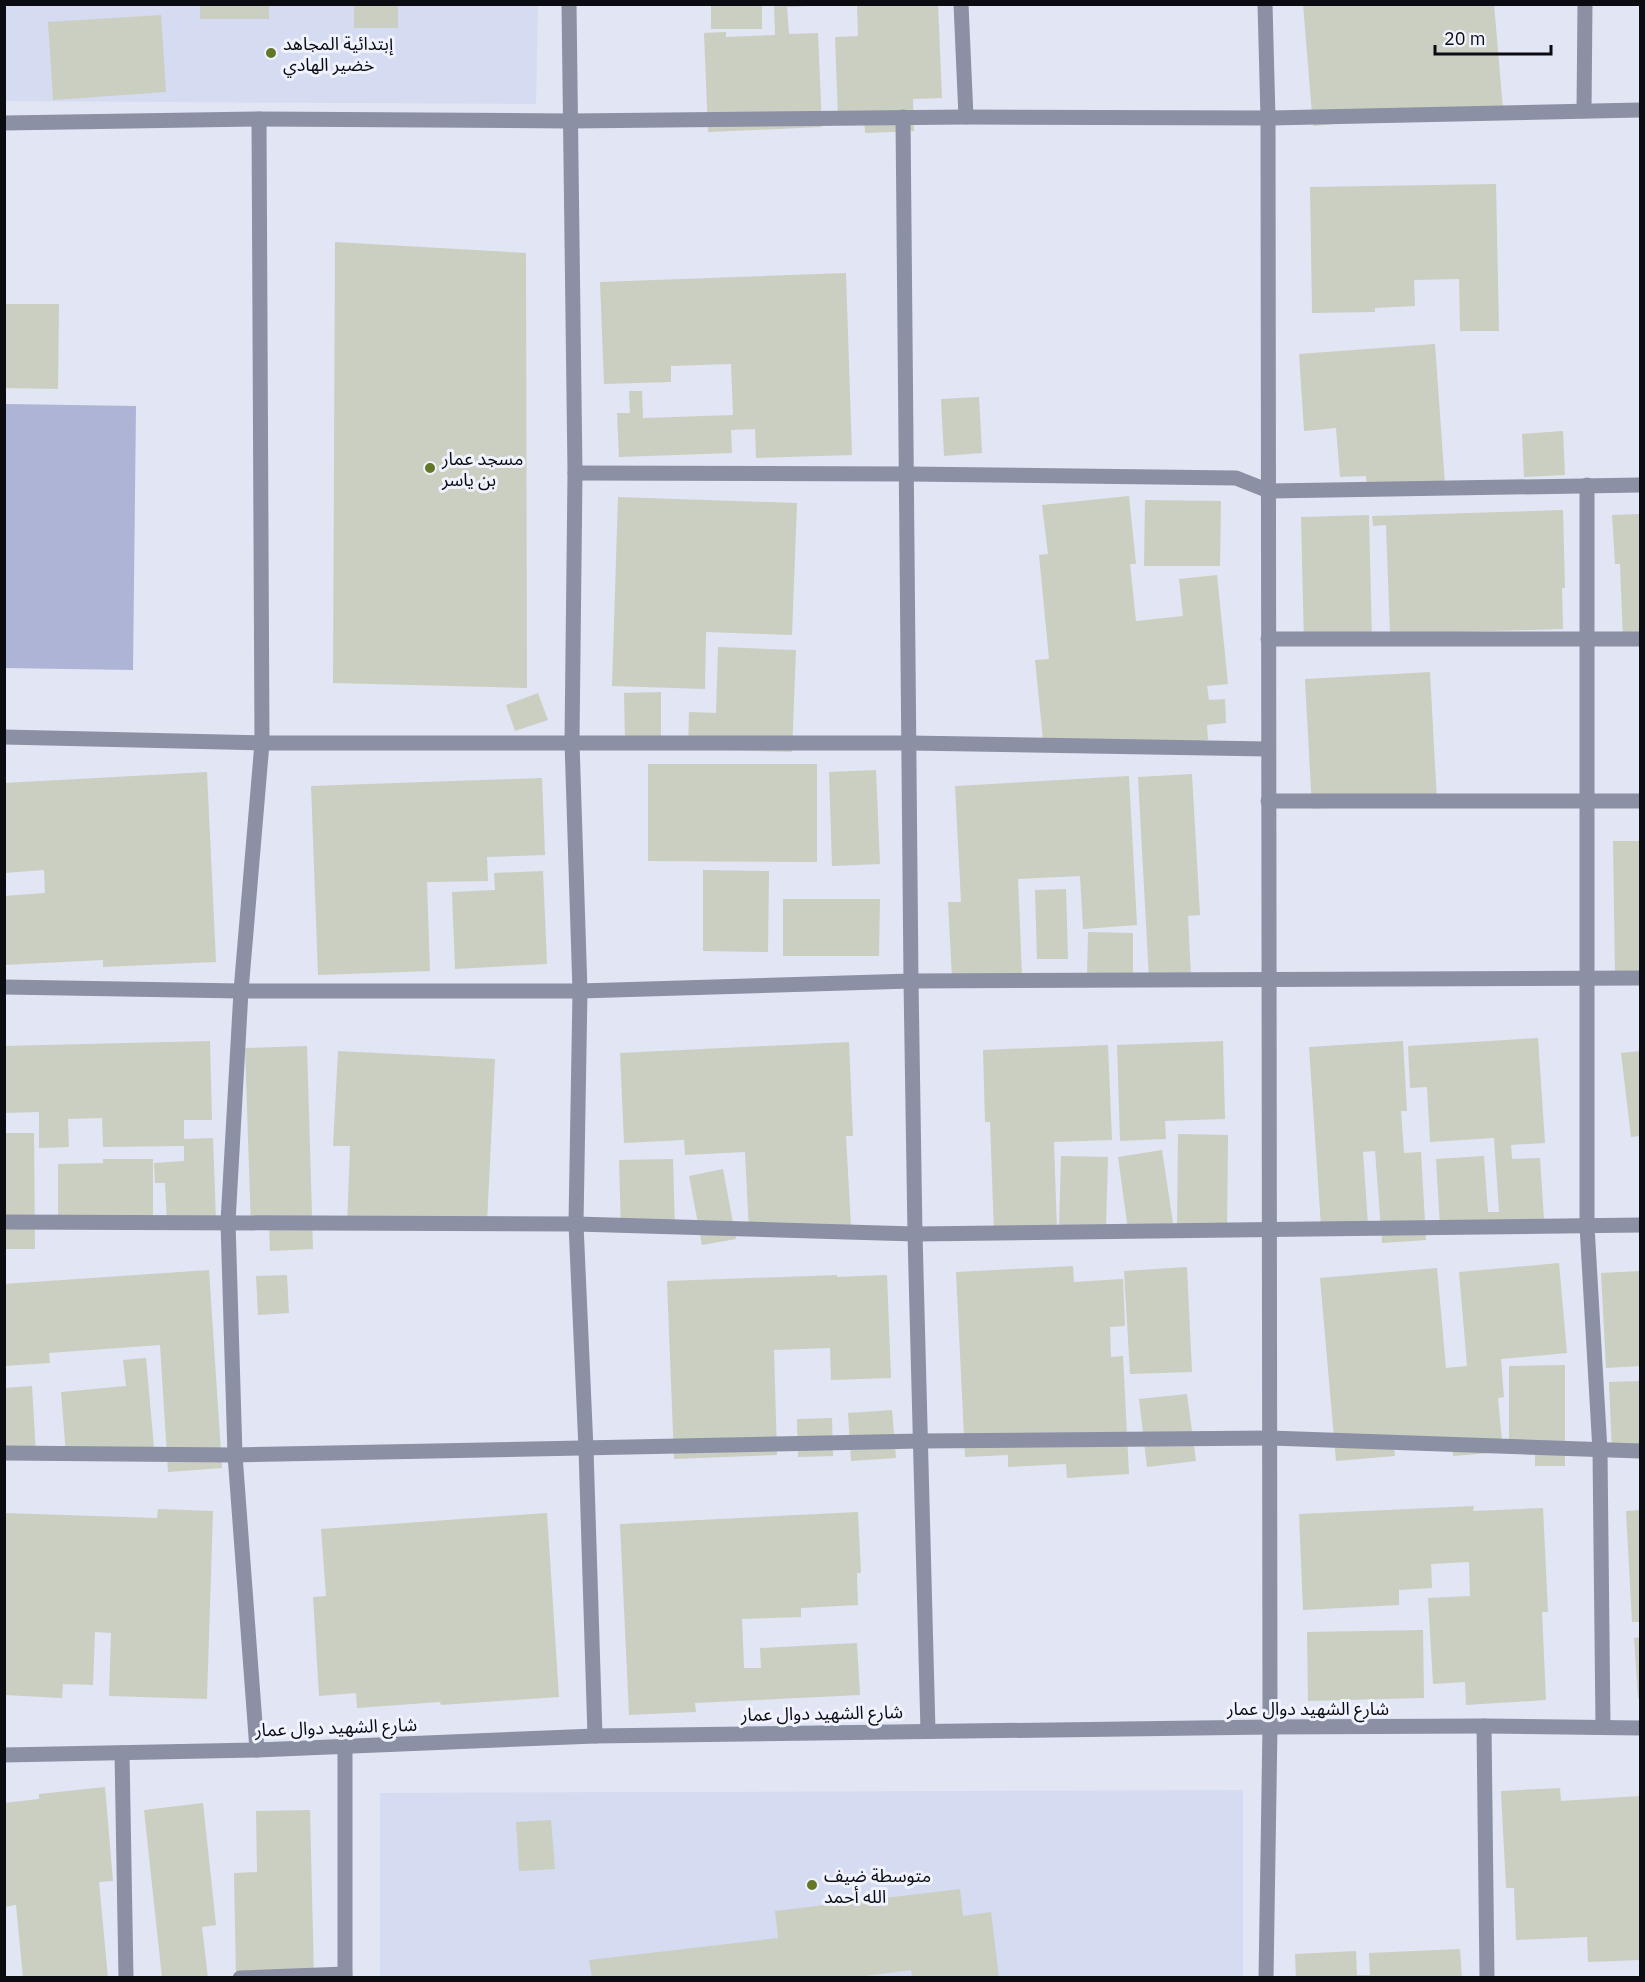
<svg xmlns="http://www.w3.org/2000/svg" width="1645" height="1982" viewBox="0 0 1645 1982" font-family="'IBM Plex Sans','Noto Sans Arabic',sans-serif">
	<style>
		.built { fill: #d5dbf0 }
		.green { fill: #adb4d5 }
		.building { fill: #cacfc1 }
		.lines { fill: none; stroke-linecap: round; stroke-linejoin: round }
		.street { stroke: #8b90a5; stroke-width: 15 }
		.poi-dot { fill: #637726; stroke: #f0f3fe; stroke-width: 2 }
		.labels { text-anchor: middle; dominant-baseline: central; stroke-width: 6; stroke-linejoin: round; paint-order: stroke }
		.poi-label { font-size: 18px; fill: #0b0c11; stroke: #f0f3fe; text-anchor: start }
		.street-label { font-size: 18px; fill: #0b0c11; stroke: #f0f3fe }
	</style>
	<rect width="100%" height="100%" fill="#e2e5f3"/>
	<!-- built -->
	<g class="built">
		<polygon points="5,5 538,5 536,104 5,101"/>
		<polygon points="1243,1790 1243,1977 380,1978 380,1793"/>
	</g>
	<!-- green -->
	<polygon class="green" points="5,404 136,406 133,670 5,668"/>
	<!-- building -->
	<g class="building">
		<rect x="200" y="4" width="69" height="15"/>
		<rect x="354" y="4" width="44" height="24"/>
		<rect x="711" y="4" width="51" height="25"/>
		<polygon points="774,4 810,4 810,6 787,7 789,34 818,33 822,127 708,132 704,33 726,32 726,37 775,35"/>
		<polygon points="857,4 938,4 942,98 913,99 914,131 865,133 864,117 838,118 835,37 858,36"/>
		<polygon points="1303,4 1494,4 1503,109 1313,126"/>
		<polygon points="161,15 166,92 53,100 48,22"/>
		<polygon points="1496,184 1499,331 1460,331 1459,279 1414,280 1415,306 1375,308 1375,312 1312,313 1310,187"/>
		<polygon points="335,242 526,253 527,688 333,683"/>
		<polygon points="846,273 852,455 756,458 755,429 731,430 732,453 619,457 617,413 630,413 629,391 642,391 643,418 733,415 731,364 671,366 671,382 604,384 600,282"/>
		<polygon points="4,304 59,304 58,389 4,388"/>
		<polygon points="1435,344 1445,485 1367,490 1366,476 1340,477 1336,428 1304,431 1299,354"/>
		<polygon points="979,397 982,453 944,456 941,399"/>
		<polygon points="1563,431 1565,475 1524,477 1522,434"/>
		<polygon points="1129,496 1136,564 1130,564 1136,621 1183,616 1179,579 1217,575 1228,684 1207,686 1209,700 1225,699 1226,723 1207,725 1208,740 1122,749 1044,750 1035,660 1049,659 1039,555 1048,554 1042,505"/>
		<polygon points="618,497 797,503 792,635 706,632 705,689 612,686"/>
		<polygon points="1145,500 1221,501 1220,566 1144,566"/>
		<polygon points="1563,510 1565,588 1562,588 1563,629 1390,634 1386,525 1373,526 1372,516"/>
		<polygon points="1640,514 1640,639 1623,640 1620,564 1615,564 1612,515"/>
		<polygon points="1369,515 1372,643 1304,644 1301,517"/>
		<polygon points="718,647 796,650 792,752 688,749 689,712 716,713"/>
		<polygon points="1430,672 1437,802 1312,809 1305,679"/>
		<polygon points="661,692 661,739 625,739 624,693"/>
		<polygon points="538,693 548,720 515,731 506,705"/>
		<polygon points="648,764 817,764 817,862 648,861"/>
		<polygon points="876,770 880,864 832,866 829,772"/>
		<polygon points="207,772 216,962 103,967 103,960 4,965 4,896 45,893 44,870 4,873 4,783"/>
		<polygon points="1192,774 1200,915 1188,916 1191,977 1149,979 1138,777"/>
		<polygon points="1129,776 1137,925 1083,929 1080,876 1018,879 1022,975 952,978 948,902 961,902 955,786"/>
		<polygon points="542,778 545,855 487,857 488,881 427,882 430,971 318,975 311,786"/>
		<polygon points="1613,841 1640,841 1640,974 1615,975"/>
		<polygon points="703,870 769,871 768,952 703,951"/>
		<polygon points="543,871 547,964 455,969 452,892 495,890 494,873"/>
		<polygon points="1066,889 1068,959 1037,959 1035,890"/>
		<polygon points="783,899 880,899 879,956 783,956"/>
		<polygon points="1088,932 1133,933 1133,976 1087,975"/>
		<polygon points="1538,1038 1545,1143 1511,1145 1512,1159 1540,1158 1544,1220 1440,1226 1436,1159 1484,1156 1488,1212 1499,1212 1494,1138 1430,1142 1427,1087 1410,1088 1408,1046"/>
		<polygon points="210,1041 212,1120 184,1120 184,1139 213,1138 216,1222 167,1224 165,1183 155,1183 154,1163 184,1161 184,1146 103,1147 102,1118 68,1119 69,1147 39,1148 39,1112 4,1113 4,1046"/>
		<polygon points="1223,1041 1225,1119 1165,1121 1166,1139 1120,1141 1117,1045"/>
		<polygon points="1403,1041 1407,1111 1401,1111 1404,1153 1421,1152 1426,1240 1382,1243 1375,1151 1363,1152 1368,1224 1321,1227 1309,1047"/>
		<polygon points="849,1042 853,1136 846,1136 851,1227 749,1232 745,1152 685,1155 684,1140 624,1143 620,1053"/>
		<polygon points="1108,1045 1112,1140 1054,1142 1057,1231 994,1233 990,1122 985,1122 983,1050"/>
		<polygon points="307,1046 313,1249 270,1251 269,1227 251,1228 245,1048"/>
		<polygon points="338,1051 495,1059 487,1223 347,1226 350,1146 333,1146"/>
		<polygon points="1640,1051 1640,1136 1631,1137 1621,1053"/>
		<polygon points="4,1133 34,1133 35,1249 4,1249"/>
		<polygon points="1178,1134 1228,1135 1227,1231 1177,1231"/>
		<polygon points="1162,1150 1173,1223 1128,1230 1118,1157"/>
		<polygon points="1061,1156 1108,1157 1106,1228 1059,1227"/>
		<polygon points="103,1159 153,1159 153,1224 58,1225 58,1164 103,1163"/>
		<polygon points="673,1159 675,1229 621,1231 619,1160"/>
		<polygon points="723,1169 736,1239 702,1245 689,1176"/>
		<polygon points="1559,1263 1567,1353 1501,1359 1504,1397 1498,1398 1503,1452 1453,1456 1452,1442 1394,1447 1395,1456 1336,1461 1320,1278 1437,1268 1446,1368 1467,1366 1459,1272"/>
		<polygon points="1073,1266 1074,1282 1123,1279 1125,1326 1110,1327 1111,1357 1123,1356 1129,1474 1067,1478 1066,1464 1008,1467 1008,1455 965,1457 956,1272"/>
		<polygon points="1187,1267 1192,1372 1130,1374 1124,1271"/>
		<polygon points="209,1270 222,1468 168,1472 160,1345 49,1353 50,1363 4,1366 4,1284"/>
		<polygon points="1640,1271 1640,1366 1606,1368 1601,1273"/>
		<polygon points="287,1275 289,1313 258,1315 256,1276"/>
		<polygon points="837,1275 837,1277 887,1275 891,1378 831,1380 830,1348 774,1350 777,1455 674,1459 667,1281"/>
		<polygon points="146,1358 154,1448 66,1455 61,1392 126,1386 123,1360"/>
		<polygon points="1565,1365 1565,1466 1535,1466 1535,1447 1509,1447 1509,1366"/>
		<polygon points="1640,1381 1640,1450 1612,1452 1609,1382"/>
		<polygon points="32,1386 36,1455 4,1457 4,1388"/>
		<polygon points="1187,1394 1196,1461 1147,1467 1139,1399"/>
		<polygon points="892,1410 896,1458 851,1461 848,1413"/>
		<polygon points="832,1418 833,1456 798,1457 797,1419"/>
		<polygon points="1474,1506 1473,1511 1543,1508 1548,1612 1542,1612 1546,1700 1466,1705 1465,1682 1433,1684 1428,1598 1470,1596 1469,1562 1431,1564 1432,1588 1399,1590 1399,1605 1303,1610 1299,1514"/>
		<polygon points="158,1509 213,1511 207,1699 109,1696 111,1633 95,1632 93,1685 63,1684 62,1698 4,1695 4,1513 157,1518"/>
		<polygon points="1640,1510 1640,1622 1632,1622 1626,1511"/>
		<polygon points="858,1512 861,1573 857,1573 858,1605 801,1608 801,1617 742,1619 744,1668 761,1668 760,1648 857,1643 860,1695 695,1703 696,1712 629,1715 620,1524"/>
		<polygon points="547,1513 559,1697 441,1705 440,1702 357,1708 356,1693 319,1696 313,1597 326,1596 321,1529"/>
		<polygon points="1423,1630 1424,1698 1308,1701 1307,1632"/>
		<polygon points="1640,1637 1640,1698 1638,1698 1634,1638"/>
		<polygon points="105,1787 113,1881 99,1882 108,1978 23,1978 16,1905 4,1907 4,1803 39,1799 39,1794"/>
		<polygon points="1560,1788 1561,1801 1640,1796 1640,1926 1639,1926 1640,1960 1588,1962 1587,1937 1516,1940 1514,1888 1506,1888 1501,1791"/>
		<polygon points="203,1803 216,1925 202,1927 208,1978 162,1978 144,1810"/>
		<polygon points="310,1810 314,1978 236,1978 234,1873 257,1872 256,1811"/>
		<polygon points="551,1820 555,1869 519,1871 516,1822"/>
		<polygon points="960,1889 963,1916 991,1912 999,1978 912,1978 911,1970 850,1978 592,1978 589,1960 778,1938 775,1911"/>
		<polygon points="1460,1949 1462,1978 1296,1978 1295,1954 1356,1951 1357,1975 1370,1975 1369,1953"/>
	</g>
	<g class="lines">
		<!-- street -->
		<g class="street">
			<polyline points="569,4 575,473 572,742 580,991 576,1224 586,1449 595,1736"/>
			<polyline points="961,4 966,117"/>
			<polyline points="1265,4 1268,118 1270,1727 1266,1978"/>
			<polyline points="1584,111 1585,4"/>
			<polyline points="903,117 911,981 915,1234 928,1731"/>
			<polyline points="4,123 259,119 570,121 966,117 1268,118 1640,110"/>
			<polyline points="575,473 907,474 1236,478 1269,491 1640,485"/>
			<polyline points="1587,485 1587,1226 1600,1451 1603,1727"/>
			<polyline points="1268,639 1640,639"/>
			<polyline points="4,737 262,743 909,743 1268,749"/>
			<polyline points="1268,801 1640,801"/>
			<polyline points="4,987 241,991 580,991 911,981 1640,978"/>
			<polyline points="4,1222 576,1224 915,1234 1640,1225"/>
			<polyline points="4,1453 235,1455 921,1441 1270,1438 1640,1451"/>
			<polyline points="1484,1726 1487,1978"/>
			<polyline points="345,1747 345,1978"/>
			<polyline points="257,1750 235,1455 228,1222 241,991 262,743 259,119"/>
			<polyline points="122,1753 126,1978"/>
			<polyline points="4,1755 257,1750 595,1736 1270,1727 1484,1726 1640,1728"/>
			<polyline points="240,1978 345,1974"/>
		</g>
	</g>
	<!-- markers -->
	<g class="poi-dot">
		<circle cx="271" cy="53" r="6"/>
		<circle cx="430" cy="468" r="6"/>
		<circle cx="812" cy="1885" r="6"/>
	</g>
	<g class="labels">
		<!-- poi labels -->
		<g class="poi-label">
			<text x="283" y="43">إبتدائية المجاهد<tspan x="283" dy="21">خضير الهادي</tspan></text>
			<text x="442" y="458">مسجد عمار<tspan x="442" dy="21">بن ياسر</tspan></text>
			<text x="824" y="1875">متوسطة ضيف<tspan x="824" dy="21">الله أحمد</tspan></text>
		</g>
		<!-- street labels -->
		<g class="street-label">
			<text x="1308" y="1708">شارع الشهيد دوال عمار</text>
			<text transform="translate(822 1713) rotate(-1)">شارع الشهيد دوال عمار</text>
			<text transform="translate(336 1727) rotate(-2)">شارع الشهيد دوال عمار</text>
		</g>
	</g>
	<!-- border -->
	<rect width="1645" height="1982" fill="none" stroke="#0b0c11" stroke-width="12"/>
	<!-- scale -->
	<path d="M1435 45v9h116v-9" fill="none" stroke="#0b0c11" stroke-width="3"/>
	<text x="1444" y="45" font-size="18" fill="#0b0c11" stroke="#f0f3fe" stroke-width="4.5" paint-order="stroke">20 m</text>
</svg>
